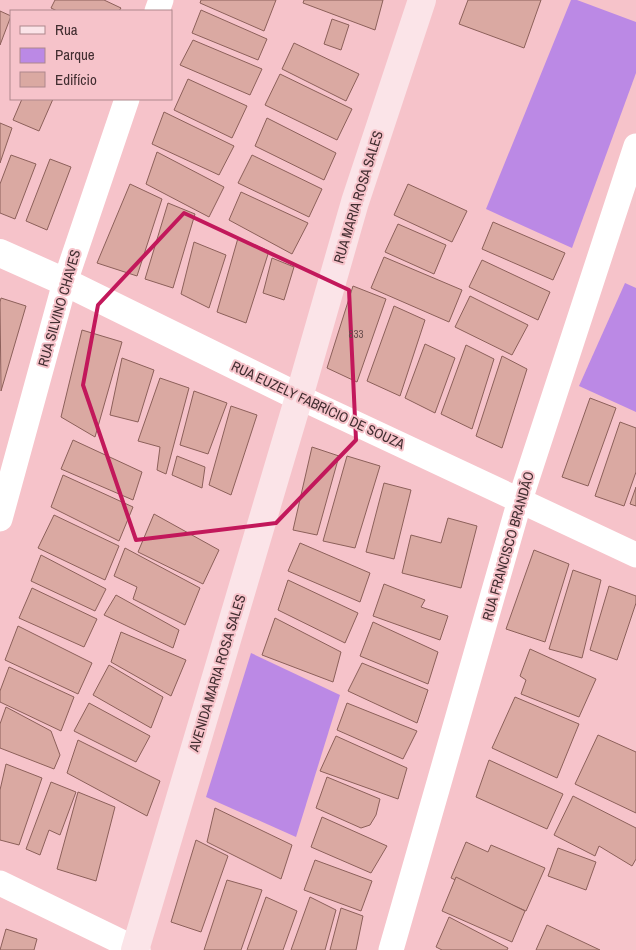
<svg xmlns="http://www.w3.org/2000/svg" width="636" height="950" viewBox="0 0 636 950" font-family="'Archivo Narrow',sans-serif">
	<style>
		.green { fill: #bb89e5 }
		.building { fill: #daa9a2; stroke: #8c605a }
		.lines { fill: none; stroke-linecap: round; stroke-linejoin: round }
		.minor { stroke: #fff; stroke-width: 25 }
		.tertiary { stroke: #fff; stroke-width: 28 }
		.secondary { stroke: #fbe4e8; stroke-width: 28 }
		.marked { fill: none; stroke: #c2185b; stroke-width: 4; stroke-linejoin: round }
		.labels { text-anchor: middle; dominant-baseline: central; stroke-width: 4; stroke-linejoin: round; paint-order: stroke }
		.number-label { font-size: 11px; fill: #674c4c }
		.street-label { font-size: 14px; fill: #412d30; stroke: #f6c3ca }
	</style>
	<rect width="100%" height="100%" fill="#f6c3ca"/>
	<!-- green -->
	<g class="green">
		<polygon points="571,0 577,0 636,22 636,73 572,248 486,209"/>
		<polygon points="625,283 636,288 636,412 579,386"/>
		<polygon points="251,653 340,695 296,837 206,797"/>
	</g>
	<!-- building -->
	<g class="building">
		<polygon points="55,0 104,0 121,8 119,11 57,11 51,8"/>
		<polygon points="201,0 276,0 264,31 200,3"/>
		<polygon points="304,0 383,0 375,30 303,3"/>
		<polygon points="468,0 541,0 524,48 459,24"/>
		<polygon points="201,10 267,39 258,60 192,33"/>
		<polygon points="0,11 11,16 0,45"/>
		<polygon points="332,19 349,25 341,50 324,44"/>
		<polygon points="193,40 262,69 250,95 180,65"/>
		<polygon points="294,43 359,74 346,101 282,69"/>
		<polygon points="280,74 352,109 337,140 265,105"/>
		<polygon points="188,79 247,106 232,138 174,110"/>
		<polygon points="22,99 53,99 39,131 13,120"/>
		<polygon points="164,112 234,146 219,175 152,144"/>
		<polygon points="267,118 336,153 324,180 255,146"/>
		<polygon points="0,123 12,128 0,163"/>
		<polygon points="157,152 224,187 209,217 146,184"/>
		<polygon points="11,155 36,164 15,219 0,213 0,184"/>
		<polygon points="252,155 322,189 309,217 238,183"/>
		<polygon points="50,159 71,167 47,230 26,221"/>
		<polygon points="130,184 162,199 137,276 97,263"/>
		<polygon points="408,184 467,211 452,242 394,215"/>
		<polygon points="241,192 308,223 292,254 229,220"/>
		<polygon points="168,203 195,214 173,288 145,279"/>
		<polygon points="493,222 565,253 553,280 482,249"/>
		<polygon points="398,224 446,245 434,274 385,252"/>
		<polygon points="238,238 269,251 246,323 217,312"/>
		<polygon points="194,242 226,255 209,308 181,294"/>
		<polygon points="384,257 462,290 449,322 371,288"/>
		<polygon points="272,258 294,267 284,300 263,293"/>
		<polygon points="482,260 550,292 538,320 469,287"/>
		<polygon points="353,286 386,299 357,382 327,368"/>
		<polygon points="470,296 528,325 512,355 455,327"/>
		<polygon points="1,298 26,306 1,391 0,302"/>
		<polygon points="394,306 425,320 400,396 367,381"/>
		<polygon points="82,330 122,342 95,437 61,417"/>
		<polygon points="425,344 455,358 435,413 405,398"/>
		<polygon points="466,345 494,359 472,429 441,414"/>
		<polygon points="502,356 527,369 502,448 476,436"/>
		<polygon points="122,358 154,370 138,422 110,415"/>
		<polygon points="160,378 189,388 166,474 157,470 160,447 138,441"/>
		<polygon points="194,391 227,403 208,454 180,445"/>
		<polygon points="590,398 616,408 588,486 562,477"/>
		<polygon points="231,406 257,415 231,495 209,485"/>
		<polygon points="620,422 636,428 636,472 624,506 595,496"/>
		<polygon points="73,440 142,472 133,500 61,469"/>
		<polygon points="312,447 339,456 317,535 293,530"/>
		<polygon points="177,456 205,467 202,488 172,475"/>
		<polygon points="347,456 380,466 355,548 323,541"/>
		<polygon points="63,475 133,507 119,541 51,507"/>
		<polygon points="384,483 411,490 394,559 366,552"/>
		<polygon points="636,487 636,506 630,504"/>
		<polygon points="154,514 219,550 203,584 138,552"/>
		<polygon points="54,515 119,546 105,580 38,548"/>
		<polygon points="448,518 477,526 461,588 402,573 411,535 441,543"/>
		<polygon points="300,543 370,573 360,602 288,571"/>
		<polygon points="125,548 200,588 185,625 133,599 137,587 114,576"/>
		<polygon points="534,550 569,564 545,642 506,629"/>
		<polygon points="41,555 106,589 95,611 31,581"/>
		<polygon points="573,570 601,580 582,658 549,649"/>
		<polygon points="288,580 358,613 345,643 278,610"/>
		<polygon points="384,584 425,600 421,607 448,616 440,640 373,616"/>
		<polygon points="609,586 636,596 636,603 617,660 590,650"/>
		<polygon points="32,588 97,619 84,647 19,618"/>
		<polygon points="116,595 179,630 173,648 104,615"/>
		<polygon points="275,618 341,652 333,682 262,655"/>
		<polygon points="373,622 438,652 428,684 360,656"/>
		<polygon points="18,626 92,663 78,694 5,660"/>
		<polygon points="121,632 186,660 171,696 111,662"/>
		<polygon points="530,649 596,679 579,717 521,694 526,680 520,676"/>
		<polygon points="362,663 428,690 417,723 348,691"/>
		<polygon points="109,665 163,697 151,728 93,695"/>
		<polygon points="9,667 74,697 61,731 0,702 0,691"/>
		<polygon points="515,697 579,724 557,778 492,748"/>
		<polygon points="89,703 150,736 136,762 74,731"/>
		<polygon points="347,703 417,731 403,759 337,730"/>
		<polygon points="6,707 51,731 60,755 54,769 0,748 0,724"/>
		<polygon points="598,735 636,752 636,813 575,784"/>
		<polygon points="336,736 407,768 398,799 320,771"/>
		<polygon points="78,740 160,781 147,816 67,773"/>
		<polygon points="489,760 563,794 547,829 476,797"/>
		<polygon points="6,764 42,778 19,845 0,840 0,790"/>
		<polygon points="327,777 380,799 376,815 370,825 361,828 316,808"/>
		<polygon points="51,782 76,792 60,835 49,830 40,855 26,849"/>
		<polygon points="78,792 115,807 96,881 57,869"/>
		<polygon points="573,796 636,828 636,859 632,866 599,846 595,856 554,835"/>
		<polygon points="215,808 292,845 281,879 207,842"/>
		<polygon points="322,817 387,846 371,873 311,847"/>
		<polygon points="196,840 228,856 201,932 171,922"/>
		<polygon points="466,842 488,852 491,845 545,868 526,911 451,878"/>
		<polygon points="558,848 596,862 586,890 548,876"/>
		<polygon points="315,860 372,881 361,911 304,890"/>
		<polygon points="456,877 525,911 512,942 442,911"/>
		<polygon points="227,880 262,890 241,950 204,950"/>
		<polygon points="266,897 297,911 283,950 247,950"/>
		<polygon points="310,897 336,910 325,950 291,950"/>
		<polygon points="341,908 363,916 356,950 330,950"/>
		<polygon points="449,917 508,948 507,950 442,950 436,947"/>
		<polygon points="547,925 600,950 536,950"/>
		<polygon points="6,929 37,939 34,950 0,950"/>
	</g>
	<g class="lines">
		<!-- minor -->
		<g class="minor">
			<polyline points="157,11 161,0"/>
			<polyline points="299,397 636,555"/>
			<polyline points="0,519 65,282 127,99"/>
			<polyline points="0,883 138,950"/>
			<polyline points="391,950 520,500 636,146"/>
		</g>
		<!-- tertiary -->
		<polyline class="tertiary" points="0,253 65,282 299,397"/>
		<!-- secondary -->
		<polyline class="secondary" points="135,950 299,397 355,202 422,0"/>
	</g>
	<!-- marked area -->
	<path class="marked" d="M184 213 349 290 356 440 276 523 136 540 83 385 98 305Z"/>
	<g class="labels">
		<!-- number labels -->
		<g class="number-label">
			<text x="356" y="334">833</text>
		</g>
		<!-- street labels -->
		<g class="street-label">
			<text transform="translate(358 197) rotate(-73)">RUA MARIA ROSA SALES</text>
			<text transform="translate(59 308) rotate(-74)">RUA SILVINO CHAVES</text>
			<text transform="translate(318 405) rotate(25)">RUA EUZELY FABRÍCIO DE SOUZA</text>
			<text transform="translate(508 546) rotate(-74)">RUA FRANCISCO BRANDÃO</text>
			<text transform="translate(217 673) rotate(-73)">AVENIDA MARIA ROSA SALES</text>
		</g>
	</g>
	<!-- legend -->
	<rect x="10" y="10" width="162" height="90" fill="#f6c3ca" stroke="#ae878c"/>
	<rect x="20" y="26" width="25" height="8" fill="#fbe4e8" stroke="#ae878c"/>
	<text x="55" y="35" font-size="15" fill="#412d30">Rua</text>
	<rect x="20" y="48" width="25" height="15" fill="#bb89e5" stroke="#ae878c"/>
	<text x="55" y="60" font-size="15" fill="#412d30">Parque</text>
	<rect x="20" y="72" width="25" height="15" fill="#daa9a2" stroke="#ae878c"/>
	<text x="55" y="85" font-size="15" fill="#412d30">Edifício</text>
</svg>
